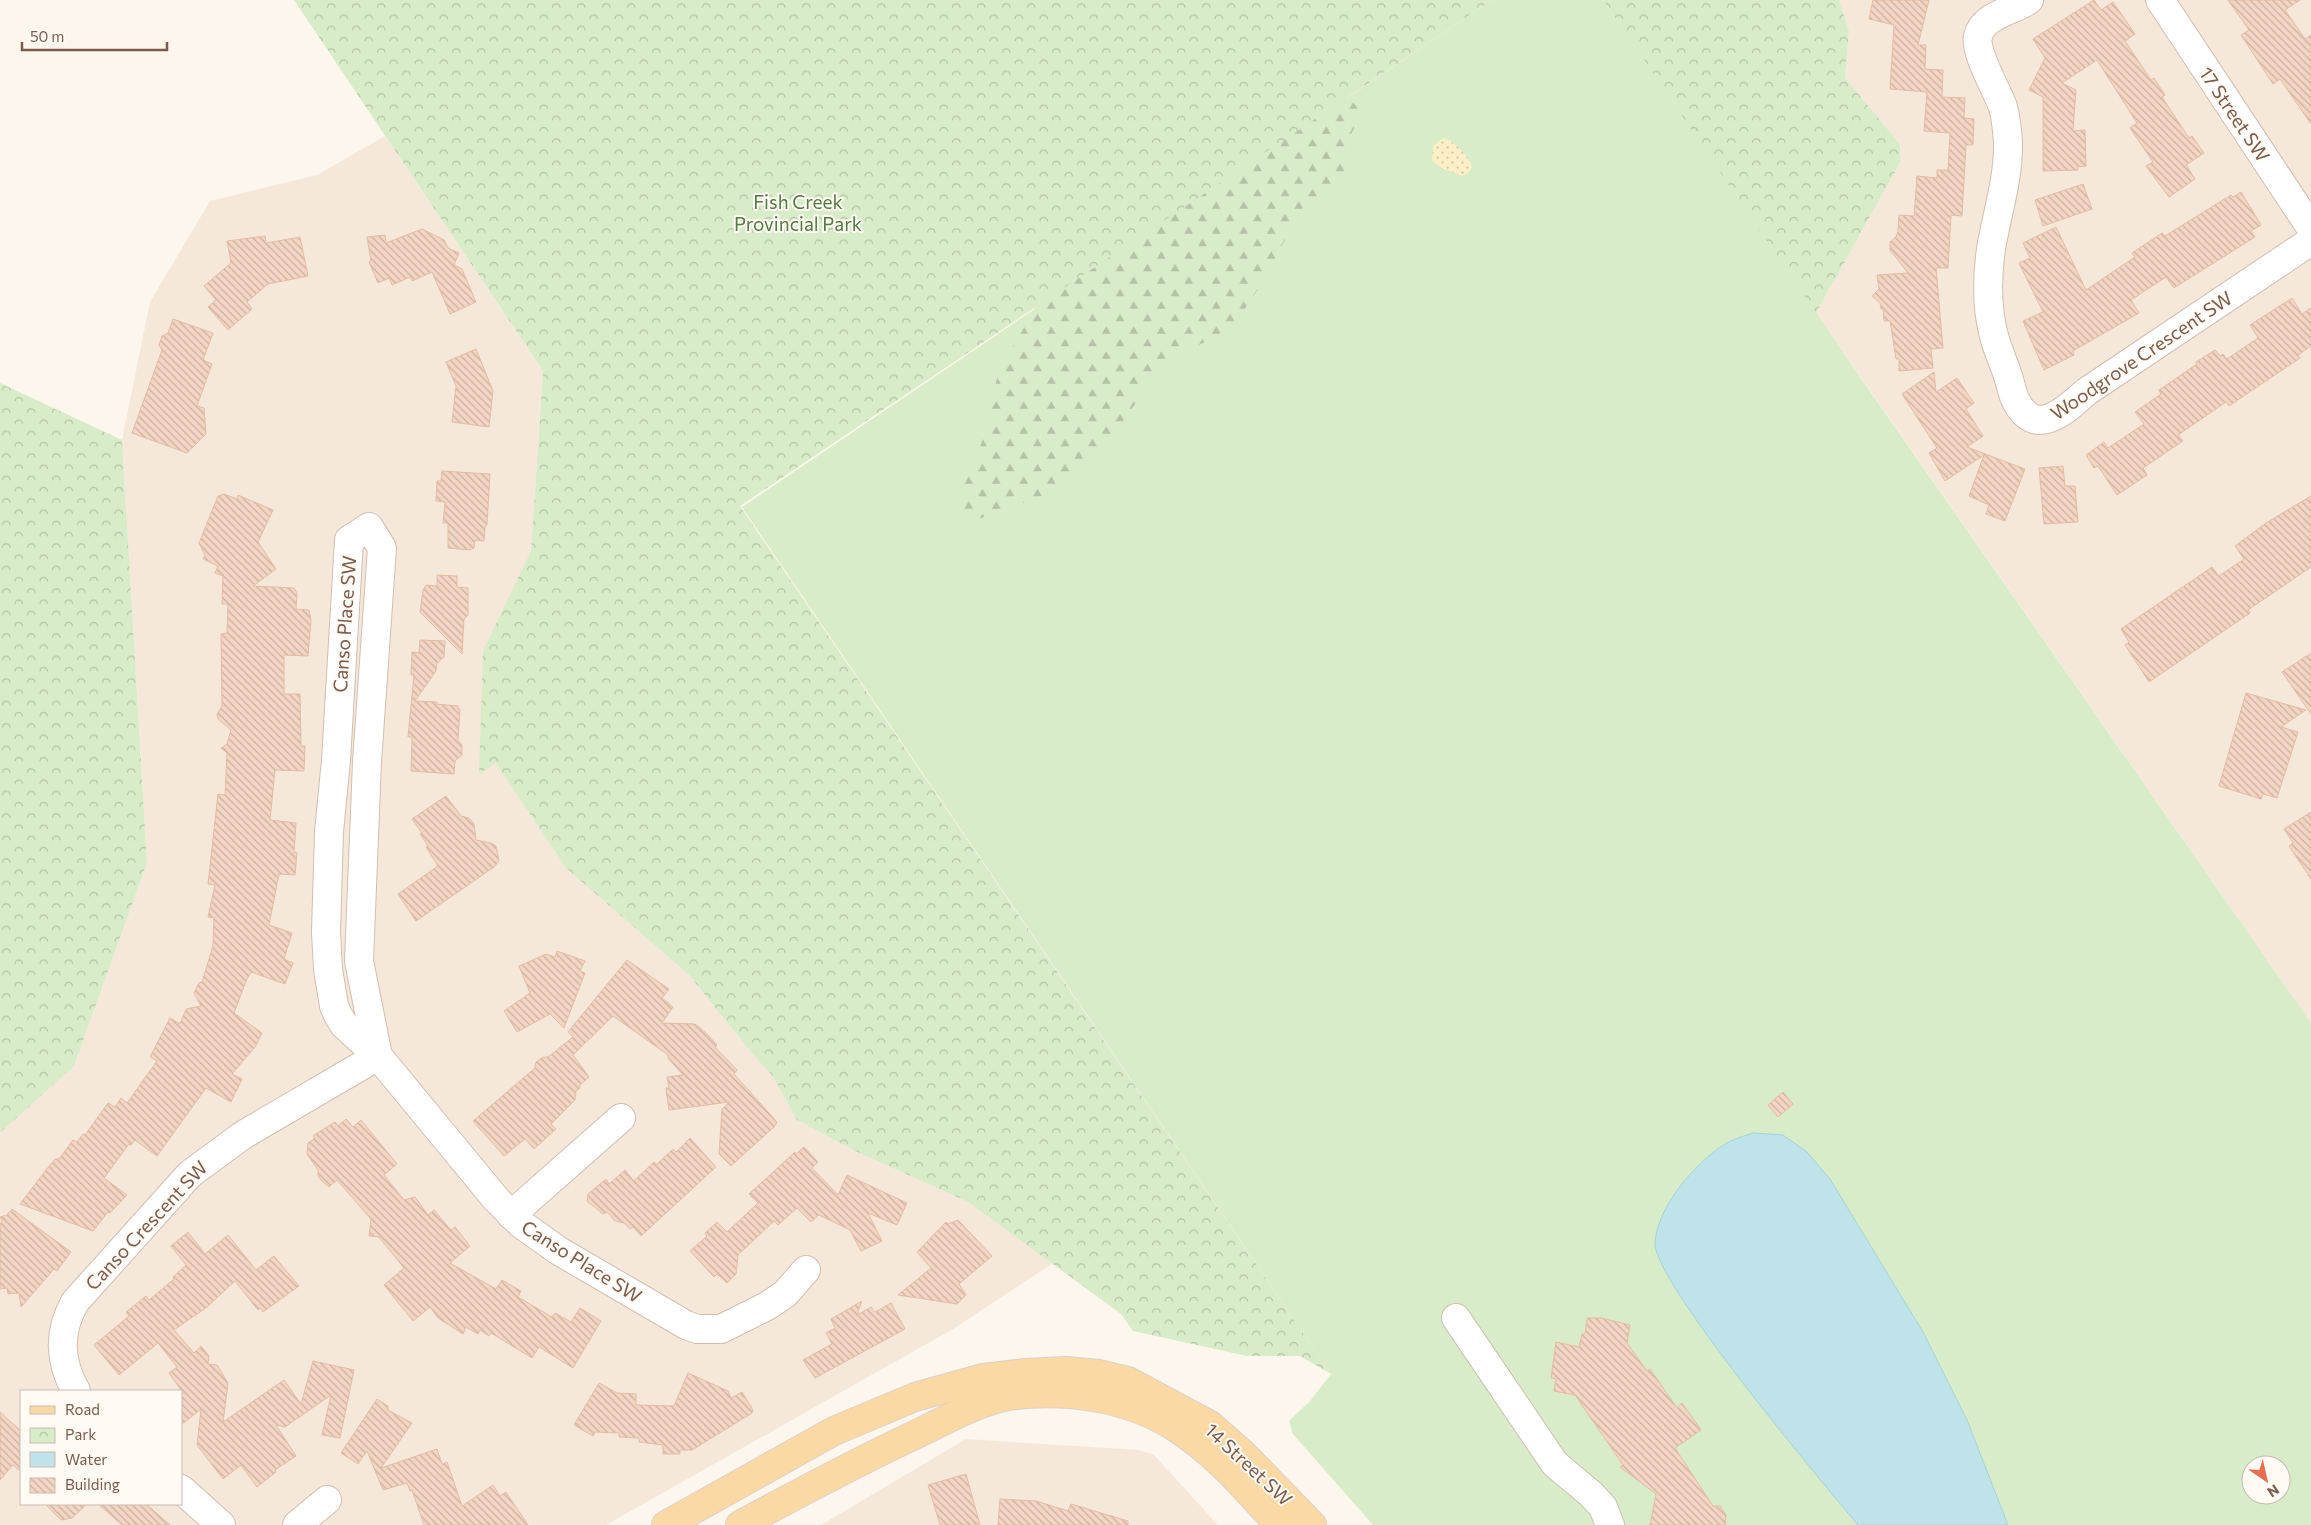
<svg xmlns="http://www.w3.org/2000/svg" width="2311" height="1525" viewBox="0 0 2311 1525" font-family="Commissioner,sans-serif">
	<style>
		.residential { fill: #f5e8da; fill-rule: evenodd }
		.green { fill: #d8ecc9; fill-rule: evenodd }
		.forest { fill: url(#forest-firs) }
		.sand { fill: url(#sand-dots) }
		.park { fill: url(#park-crowns) }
		.water { fill: #bfe3e8; stroke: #a5d3da }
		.building { fill: url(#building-back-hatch); stroke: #e6bba3 }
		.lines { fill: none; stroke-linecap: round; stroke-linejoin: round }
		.minor-casing { stroke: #d1beb0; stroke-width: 30 }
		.major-casing { stroke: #dad1cd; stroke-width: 30 }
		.minor { stroke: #fff; stroke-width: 28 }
		.major { stroke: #fbd9a5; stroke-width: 28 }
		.labels { text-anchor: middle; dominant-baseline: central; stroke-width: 4; stroke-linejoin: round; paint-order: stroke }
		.street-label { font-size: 19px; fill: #7a5c4d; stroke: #fffaf3 }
		.park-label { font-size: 19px; fill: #537a41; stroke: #fffaf3 }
	</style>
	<defs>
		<pattern id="forest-firs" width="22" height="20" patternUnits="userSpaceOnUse" patternTransform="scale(1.25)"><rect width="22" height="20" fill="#d8ecc9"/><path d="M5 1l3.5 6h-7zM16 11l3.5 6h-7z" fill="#b4c2a5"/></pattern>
		<pattern id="sand-dots" width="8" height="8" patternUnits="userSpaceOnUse" patternTransform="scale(1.25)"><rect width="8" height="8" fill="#fcefc7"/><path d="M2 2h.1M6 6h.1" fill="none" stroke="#d1c5a4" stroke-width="1.8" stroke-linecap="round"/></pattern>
		<pattern id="park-crowns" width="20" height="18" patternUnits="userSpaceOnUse" patternTransform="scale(1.25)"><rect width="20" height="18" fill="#d8ecc9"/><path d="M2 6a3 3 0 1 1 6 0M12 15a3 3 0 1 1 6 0" fill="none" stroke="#b4c2a5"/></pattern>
		<pattern id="building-back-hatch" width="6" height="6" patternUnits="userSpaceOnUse" patternTransform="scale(1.25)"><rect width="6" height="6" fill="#f3d5c3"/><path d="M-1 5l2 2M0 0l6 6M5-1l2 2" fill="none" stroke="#cab0a1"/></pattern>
	</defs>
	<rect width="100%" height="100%" fill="#fdf6ec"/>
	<!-- residential -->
	<g class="residential">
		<polygon points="1839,0 2311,0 2311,1023 1816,313 1901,161 1900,144 1845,78 1849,31"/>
		<path d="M385 136 543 371 531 551 480 773 496 762 566 868 689 975 754 1056 772 1075 797 1120 853 1150 968 1202 1053 1263 953 1329 606 1525H0V1133L74 1066 147 863 122 440 150 302 210 201 317 175ZM21 1391H181V1504H21Z"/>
		<polygon points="966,1439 1139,1450 1154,1455 1218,1525 821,1525"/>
	</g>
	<!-- green -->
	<path class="green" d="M1492 0H1603L1867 387 2311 1023V1525H1373L1293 1434 1289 1421 1310 1401 1331 1374 742 507ZM2251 1465H2281V1495H2251Z"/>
	<!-- forest -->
	<path class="forest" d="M1344 95C1373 115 1352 124 1346 147 1341 162 1349 170 1337 186 1324 204 1303 212 1291 230 1272 261 1258 297 1233 323 1220 336 1207 340 1192 349 1176 357 1164 372 1152 384 1122 415 1106 456 1071 483 1062 489 1052 491 1043 495 1017 506 991 514 965 524L957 510 958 500 982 442 999 370 1031 316 1038 300Z"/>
	<!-- sand -->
	<path class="sand" d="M1443 138C1454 140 1470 157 1472 168L1468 173 1462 176 1440 167 1432 161 1433 146Z"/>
	<!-- park -->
	<g class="park">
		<polygon points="294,0 1492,0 740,506 1331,1374 1300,1356 1247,1356 1133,1331 1121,1314 968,1202 853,1150 797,1120 772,1075 754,1056 689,975 566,868 496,763 479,774 483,651 531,551 543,371"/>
		<polygon points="1603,0 1839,0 1849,31 1845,78 1900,144 1901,161 1816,313"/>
		<polygon points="0,383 122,440 147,863 74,1066 0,1133"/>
	</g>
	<!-- water -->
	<path class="water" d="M1753 1133 1783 1135 1807 1152 1830 1179 1923 1332 1967 1420 2008 1525H1858C1825 1486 1653 1281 1655 1243 1657 1207 1695 1163 1725 1144 1733 1139 1744 1136 1753 1133Z"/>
	<!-- building -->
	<g class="building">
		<polygon points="1873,0 1929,0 1918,45 1926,45 1925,69 1943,70 1942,97 1965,98 1964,118 1974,119 1973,145 1966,145 1962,216 1951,215 1948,268 1936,268 1943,348 1931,349 1933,368 1899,371 1899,359 1896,359 1890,321 1884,321 1883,308 1881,309 1880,303 1872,296 1879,289 1877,275 1908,273 1890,250 1890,242 1896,237 1898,231 1899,215 1914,216 1917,176 1937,178 1937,170 1948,170 1950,133 1924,131 1927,92 1890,89 1894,25 1869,19"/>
		<polygon points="2094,0 2101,10 2113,2 2135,34 2125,41 2151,80 2154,78 2165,95 2162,97 2189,138 2192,136 2204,153 2186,165 2195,179 2169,197 2146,166 2153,162 2130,128 2137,123 2097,60 2062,83 2076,90 2073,131 2085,130 2086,166 2077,167 2078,170 2043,171 2043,97 2029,90 2045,58 2033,39"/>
		<polygon points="2228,0 2300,0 2285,10 2305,39 2311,35 2311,124 2280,79 2273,84 2241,35 2249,30"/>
		<polygon points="2083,184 2092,209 2043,226 2035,200"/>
		<polygon points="2241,192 2261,225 2251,231 2255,237 2174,288 2166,277 2131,300 2139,313 2073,351 2074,355 2044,370 2023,321 2043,312 2019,263 2030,258 2023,243 2056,227 2086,290 2135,257 2132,253 2162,233 2165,236 2231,195 2233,197"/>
		<polygon points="422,229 444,240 448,248 459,253 454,265 462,269 476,302 450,314 432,272 412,281 410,277 392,285 389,278 378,283 369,262 371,261 367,237 385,235 386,243"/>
		<polygon points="265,236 266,243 300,237 308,276 268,284 247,302 252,309 228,330 208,307 216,300 204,286 231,263 227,241"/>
		<polygon points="2292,298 2302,314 2311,308 2311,346 2298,355 2300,358 2229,406 2226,402 2178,435 2183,441 2143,468 2147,475 2117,495 2098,466 2094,468 2086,455 2104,442 2108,448 2144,424 2135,412 2161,394 2159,390 2197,364 2196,362 2215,350 2220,356 2223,354 2227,359 2258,338 2250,325"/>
		<polygon points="173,319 213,333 203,360 212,364 197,406 204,408 206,434 187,453 132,433 162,350 159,345 162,336 168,333"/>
		<polygon points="476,349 493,391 489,427 452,422 456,386 446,362"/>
		<polygon points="1934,372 1936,392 1957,378 1974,403 1966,409 1983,436 1967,447 2025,469 2005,521 1986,514 1989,505 1969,496 1984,455 1945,481 1929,453 1937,448 1902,394"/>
		<polygon points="2063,466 2065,486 2075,486 2078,522 2044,524 2039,468"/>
		<polygon points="442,471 490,474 487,525 485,527 484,541 475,540 474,548 470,550 448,548 448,523 443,523 445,502 436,501 437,481 441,481"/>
		<polygon points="224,494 237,499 238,495 273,510 258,542 276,569 253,586 294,588 297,593 296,609 309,610 311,620 308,656 284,655 284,694 300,694 301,746 305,746 304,771 275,770 270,820 296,823 294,852 297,853 295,875 279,874 269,925 292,933 284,959 293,963 285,984 251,972 246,981 234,1013 262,1033 255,1047 232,1074 242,1079 231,1102 206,1088 157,1156 135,1140 131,1145 129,1144 104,1178 127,1195 110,1213 108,1212 93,1231 20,1204 46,1170 55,1159 59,1159 73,1140 77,1142 83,1134 85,1135 108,1103 115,1107 121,1098 127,1103 157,1061 150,1057 170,1018 180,1024 186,1009 201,1006 194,993 199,983 202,982 213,946 214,918 208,917 215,885 208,884 218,794 225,795 227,753 221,748 227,744 231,730 218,719 217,714 222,706 221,634 227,633 228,604 222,604 223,576 215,573 218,566 203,559 205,555 199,543 218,496"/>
		<polygon points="2311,496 2311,567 2248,610 2250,613 2149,682 2125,645 2129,642 2121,629 2212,567 2219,576 2244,559 2235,546 2266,523"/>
		<polygon points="437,575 457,576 457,587 468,588 468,615 464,619 462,654 420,612 423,590 426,585 437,586"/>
		<polygon points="420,640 445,641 444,657 437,663 436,671 415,701 437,702 436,704 458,706 458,709 460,709 458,740 462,745 462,755 455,761 454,774 411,771 412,737 408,737 414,675 411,675 412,652 419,653"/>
		<polygon points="2311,653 2311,714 2282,672"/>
		<polygon points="2246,693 2306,710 2281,727 2298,732 2277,798 2263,794 2261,799 2219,786"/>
		<polygon points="446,796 461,816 469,818 474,824 476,840 491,843 496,846 499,861 494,867 416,921 398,894 438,866 426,847 428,846 420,834 422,833 412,819"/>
		<polygon points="2311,812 2311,879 2289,846 2293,843 2284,829"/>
		<polygon points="557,951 585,961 580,971 585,973 564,1028 550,1014 517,1032 504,1011 530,993 519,966 546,954 555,957"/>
		<polygon points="627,960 669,989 662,998 673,1007 662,1023 695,1024 706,1033 717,1045 715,1047 737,1070 734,1074 777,1122 775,1126 731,1166 719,1154 722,1109 729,1102 669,1110 666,1088 669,1088 667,1077 683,1075 668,1058 668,1055 613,1016 573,1055 589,1077 579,1086 580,1088 576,1091 575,1100 551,1124 556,1129 534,1149 525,1139 504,1156 473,1121 535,1068 536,1062 543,1057 548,1057 573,1037 568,1032"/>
		<polygon points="1783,1092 1793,1104 1778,1117 1768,1105"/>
		<polygon points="346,1119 353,1127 361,1120 397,1164 384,1175 404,1200 415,1197 428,1215 434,1210 451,1230 455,1227 470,1246 450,1263 496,1289 502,1280 521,1291 518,1297 552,1317 555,1313 571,1322 580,1308 601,1321 573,1368 539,1347 532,1358 491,1333 489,1336 480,1330 478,1334 466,1327 463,1334 438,1318 430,1307 413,1321 384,1285 404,1268 379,1237 369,1236 371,1219 357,1203 337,1180 329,1187 322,1181 318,1176 318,1170 307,1154 308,1143 314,1139 314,1135 335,1122 338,1126"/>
		<polygon points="690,1138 716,1167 641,1236 633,1227 630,1229 624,1223 615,1221 607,1212 603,1214 587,1201 588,1194 606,1179 609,1184 625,1170 634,1181 654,1162 656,1165 673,1149 676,1152"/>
		<polygon points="804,1147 818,1162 812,1168 838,1195 847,1175 907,1203 897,1225 868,1213 882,1241 861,1251 850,1230 819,1215 811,1222 797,1208 778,1225 774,1221 738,1255 736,1274 727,1283 717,1274 714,1277 690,1251 707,1236 705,1233 717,1222 727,1232 758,1203 749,1194 795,1152 796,1154"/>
		<polygon points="12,1209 71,1252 57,1271 54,1269 21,1307 19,1293 8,1294 7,1288 0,1289 0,1224 2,1221 0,1217 7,1215"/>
		<polygon points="958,1220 992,1256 959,1284 966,1295 957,1304 898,1295 931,1268 917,1252 946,1222 948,1224"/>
		<polygon points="188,1232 205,1254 228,1235 256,1270 274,1256 299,1286 263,1312 260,1308 258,1310 235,1281 207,1307 174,1330 194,1353 201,1346 209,1356 208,1364 217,1365 228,1383 223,1422 284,1380 301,1404 313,1361 354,1370 340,1438 322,1435 331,1395 285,1427 276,1425 296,1456 275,1470 276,1472 257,1487 241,1465 223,1479 197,1445 201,1409 181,1425 181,1390 169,1373 177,1367 158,1343 119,1375 94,1345 129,1316 126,1312 146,1296 149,1300 174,1279 173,1277 186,1265 171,1246"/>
		<polygon points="862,1301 858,1311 859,1314 871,1307 875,1312 891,1303 905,1329 815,1378 803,1360 832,1344 826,1333 835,1328 831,1319"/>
		<polygon points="1587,1318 1601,1318 1630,1325 1627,1343 1647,1371 1650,1369 1677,1408 1682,1403 1701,1430 1675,1448 1713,1506 1720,1506 1726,1515 1725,1525 1650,1525 1656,1494 1620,1467 1623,1465 1575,1395 1554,1391 1556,1379 1551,1378 1556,1342 1579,1347 1582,1334 1585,1334"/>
		<polygon points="688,1373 728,1391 731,1398 742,1392 753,1410 752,1413 692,1450 680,1450 680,1454 663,1454 663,1445 639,1442 639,1438 619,1437 619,1433 595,1432 593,1436 574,1425 599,1383 617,1393 636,1394 636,1405 674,1406"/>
		<polygon points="377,1399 388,1406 388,1410 412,1423 381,1468 437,1449 442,1464 447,1462 462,1506 493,1485 500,1496 506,1492 528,1525 424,1525 412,1490 410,1491 407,1483 383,1490 367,1451 358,1464 341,1453"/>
		<polygon points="0,1412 21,1431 21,1472 13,1465 0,1480"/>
		<polygon points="966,1474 980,1525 940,1525 928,1485"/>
		<polygon points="1000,1499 1036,1501 1068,1511 1071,1504 1128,1521 1128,1525 998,1525"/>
		<polygon points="45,1504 87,1504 72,1518 61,1520"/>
		<polygon points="98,1504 146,1504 170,1525 122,1525"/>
	</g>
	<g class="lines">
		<defs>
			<g id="minor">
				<path d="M2029 0C2013 11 1983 15 1978 36 1974 52 1997 90 2003 107 2006 117 2007 130 2008 141 2009 178 1997 213 1991 249 1987 277 1987 310 1994 336 1998 352 2006 367 2010 383 2012 389 2013 396 2016 401 2035 439 2065 411 2086 392L2311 241"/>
				<polyline points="2160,0 2311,228"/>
				<polyline points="378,1056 359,961 367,762 382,548 369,527 349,540 336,760 329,832 326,932 328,969 334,1006 338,1015 344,1025 378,1056 496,1199 521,1224 559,1251 686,1325 697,1329 721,1329 767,1306 785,1294 806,1270"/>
				<polyline points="511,1215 621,1118"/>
				<polyline points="1456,1318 1555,1464 1591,1494 1603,1507 1610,1525"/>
				<path d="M76 1391C59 1361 58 1332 75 1302L190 1174 243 1135 378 1056"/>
				<polyline points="181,1489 221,1525"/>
				<polyline points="297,1525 327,1500"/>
			</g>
			<g id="major">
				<polyline points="666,1525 834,1431 915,1397 983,1378 1025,1373 1066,1371 1099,1374 1128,1381 1210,1425 1244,1455 1312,1525"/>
				<path d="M740 1525C799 1493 859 1461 921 1432 950 1418 982 1399 1015 1395 1069 1389 1129 1398 1175 1427 1216 1453 1247 1490 1279 1525"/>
			</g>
		</defs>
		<!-- minor casing -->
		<use href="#minor" class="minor-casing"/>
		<!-- major casing -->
		<use href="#major" class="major-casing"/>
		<!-- minor -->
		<use href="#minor" class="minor"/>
		<!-- major -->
		<use href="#major" class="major"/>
	</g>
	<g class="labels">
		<!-- street labels -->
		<g class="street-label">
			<text transform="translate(2235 114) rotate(56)">17 Street SW</text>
			<text transform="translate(2141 355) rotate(-34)">Woodgrove Crescent SW</text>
			<text transform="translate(344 624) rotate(-86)">Canso Place SW</text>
			<text transform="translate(146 1225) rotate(-47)">Canso Crescent SW</text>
			<text transform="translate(582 1261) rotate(32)">Canso Place SW</text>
			<text transform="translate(1249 1464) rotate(43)">14 Street SW</text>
		</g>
		<!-- park labels -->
		<g class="park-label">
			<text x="798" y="201">Fish Creek<tspan x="798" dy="22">Provincial Park</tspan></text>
		</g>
	</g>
	<!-- legend -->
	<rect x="20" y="1390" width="162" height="115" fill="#fffaf3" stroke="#cabbb1"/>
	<rect x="30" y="1406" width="25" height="8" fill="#fbd9a5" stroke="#cabbb1"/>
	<text x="65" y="1415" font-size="15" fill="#7a5c4d">Road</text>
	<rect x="30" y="1428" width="25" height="15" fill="url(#park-crowns)" stroke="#cabbb1"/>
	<text x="65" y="1440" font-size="15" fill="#7a5c4d">Park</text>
	<rect x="30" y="1452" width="25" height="15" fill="#bfe3e8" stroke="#cabbb1"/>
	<text x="65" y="1465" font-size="15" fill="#7a5c4d">Water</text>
	<rect x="30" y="1478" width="25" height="15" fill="url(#building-back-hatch)" stroke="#cabbb1"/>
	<text x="65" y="1490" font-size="15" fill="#7a5c4d">Building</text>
	<!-- north arrow -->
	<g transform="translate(2266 1480) rotate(146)"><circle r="24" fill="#fffaf3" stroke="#cabbb1"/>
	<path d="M0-4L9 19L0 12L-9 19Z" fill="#e76f51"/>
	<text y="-8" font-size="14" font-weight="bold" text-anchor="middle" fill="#7a5c4d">N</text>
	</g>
	<!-- scale -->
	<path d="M22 42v8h145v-8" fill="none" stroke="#7a5c4d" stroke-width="2.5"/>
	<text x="30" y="42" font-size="15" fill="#7a5c4d" stroke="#fffaf3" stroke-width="4" paint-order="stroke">50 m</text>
</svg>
